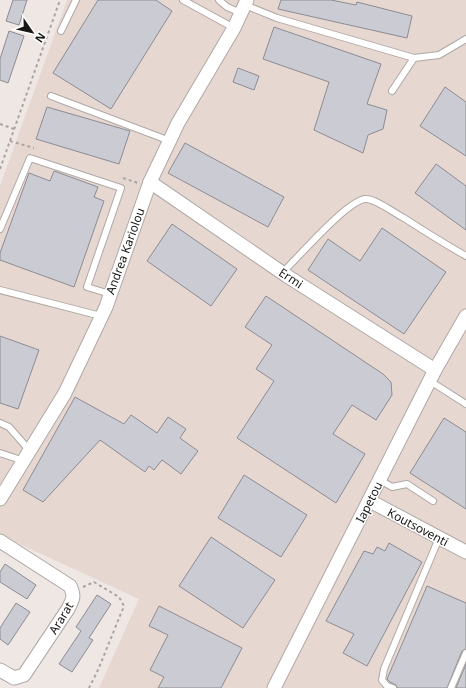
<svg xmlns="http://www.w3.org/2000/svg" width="466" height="688" viewBox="0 0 466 688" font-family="'Noto Sans',sans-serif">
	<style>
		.built { fill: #e7d7d1 }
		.building { fill: #cbcbd3; stroke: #8c8c93 }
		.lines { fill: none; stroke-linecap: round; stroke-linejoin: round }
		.lane-casing { stroke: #afa8a5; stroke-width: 8 }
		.street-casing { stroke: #afa8a5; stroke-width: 15 }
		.path { stroke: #aaa4a2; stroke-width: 2; stroke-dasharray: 3 3; stroke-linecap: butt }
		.lane { stroke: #fff; stroke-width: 6 }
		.street { stroke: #fff; stroke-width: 13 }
		.labels { text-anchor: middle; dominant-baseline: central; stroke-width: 3; stroke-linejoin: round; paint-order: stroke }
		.street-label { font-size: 12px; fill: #191716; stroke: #fff }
	</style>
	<rect width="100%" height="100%" fill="#efe7e4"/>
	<!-- built -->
	<polygon class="built" points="67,0 466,0 466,688 99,688 139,599 0,535 0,186"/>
	<!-- building -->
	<g class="building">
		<polygon points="13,0 27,0 19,25 6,21"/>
		<polygon points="98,0 156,0 172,11 111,109 53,73"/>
		<polygon points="281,0 331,0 356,5 357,2 412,16 407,38 278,9"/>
		<polygon points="274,27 381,64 367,104 387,110 383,129 368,135 363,153 314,130 329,82 263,59"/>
		<polygon points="9,31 24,36 8,83 0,80 0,59"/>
		<polygon points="238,68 259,76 254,90 233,82"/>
		<polygon points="445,87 466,102 466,156 420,126"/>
		<polygon points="47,107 130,131 119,164 36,139"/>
		<polygon points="185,143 284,197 268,227 168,173"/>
		<polygon points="436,164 466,186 466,230 415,193"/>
		<polygon points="54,171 98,187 94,197 104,201 74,287 0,260 0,253 29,173 50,181"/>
		<polygon points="172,224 237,269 211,306 147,261"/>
		<polygon points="382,228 446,272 404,334 308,270 328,239 360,261"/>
		<polygon points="266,296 383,374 391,382 392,395 376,420 352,405 333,434 365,454 336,503 237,438 274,381 256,369 272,345 245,327"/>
		<polygon points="0,336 39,350 18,409 0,403"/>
		<polygon points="75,397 124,424 131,415 157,433 168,417 186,429 180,438 198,451 181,474 162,460 154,470 149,466 145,472 100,440 43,502 23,490"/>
		<polygon points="444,418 466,432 466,509 410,473"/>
		<polygon points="244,475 307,515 281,557 218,518"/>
		<polygon points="211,537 275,580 243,628 179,586"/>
		<polygon points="389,543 422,562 367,666 343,653 354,634 326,621 364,551 373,554 377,547 385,551"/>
		<polygon points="5,564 36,585 27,599 0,582 0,572"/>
		<polygon points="427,586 466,603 466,649 462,651 447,688 397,688 396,685 390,682 387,679"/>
		<polygon points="97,595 111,604 89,638 93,640 72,672 59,664 81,631 76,627"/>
		<polygon points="16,603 30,612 8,645 0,639 0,628"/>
		<polygon points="159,606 242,648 221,688 158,688 164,677 150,670 168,635 149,626"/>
		<polygon points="466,664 466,688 456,688"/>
	</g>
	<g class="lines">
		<defs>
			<g id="lane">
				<polyline points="183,0 234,28"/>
				<polyline points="219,0 227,7 241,13"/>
				<polyline points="245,5 277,18 414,58"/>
				<polyline points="61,31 76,0"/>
				<polyline points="392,91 414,58 439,55 466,39"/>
				<polyline points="51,96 170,141"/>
				<polyline points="0,229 30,158 121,188 87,287 110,294"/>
				<path d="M282 273C297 259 348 199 366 199 376 199 394 213 404 218 424 231 445 244 466 256"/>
				<polyline points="0,290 101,316"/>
				<polyline points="430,381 466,404"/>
				<polyline points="0,423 9,427 30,451"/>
				<polyline points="0,453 24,461"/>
				<polyline points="380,480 392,487 407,484 433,501"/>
				<polyline points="393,688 387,686 382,680 384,669 439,538"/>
				<polyline points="451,688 466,653"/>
			</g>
			<g id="street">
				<polyline points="150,182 287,276 435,370"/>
				<polyline points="0,499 65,393 106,307 150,182 178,123 234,28 247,0"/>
				<polyline points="370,501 466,552"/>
				<path d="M0 541 70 586C75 596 73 599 68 609L24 675 14 678 0 670"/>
				<polyline points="274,688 435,370 466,316"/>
			</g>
		</defs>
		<!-- lane casing -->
		<use href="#lane" class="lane-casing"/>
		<!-- street casing -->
		<use href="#street" class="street-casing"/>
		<!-- path -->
		<g class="path">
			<polyline points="0,124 14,129"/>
			<polyline points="10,141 34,148"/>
			<polyline points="0,169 60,0"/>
			<polyline points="123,178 138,183"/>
			<polyline points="83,587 94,582 119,597 124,606 98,670 89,688"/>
		</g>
		<!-- lane -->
		<use href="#lane" class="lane"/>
		<!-- street -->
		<use href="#street" class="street"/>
	</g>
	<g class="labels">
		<!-- street labels -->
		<g class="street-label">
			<text transform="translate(125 251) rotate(-70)">Andrea Kariolou</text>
			<text transform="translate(291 278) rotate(33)">Ermi</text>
			<text transform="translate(369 502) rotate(-63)">Iapetou</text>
			<text transform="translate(418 527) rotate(28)">Koutsoventi</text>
			<text transform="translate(61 618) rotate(-59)">Ararat</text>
		</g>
	</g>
	<!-- north arrow -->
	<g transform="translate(32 32) rotate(124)" stroke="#ffffff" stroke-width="3" paint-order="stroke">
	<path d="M0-3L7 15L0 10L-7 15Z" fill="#191716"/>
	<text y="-6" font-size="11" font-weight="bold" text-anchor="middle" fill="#191716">N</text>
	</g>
</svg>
